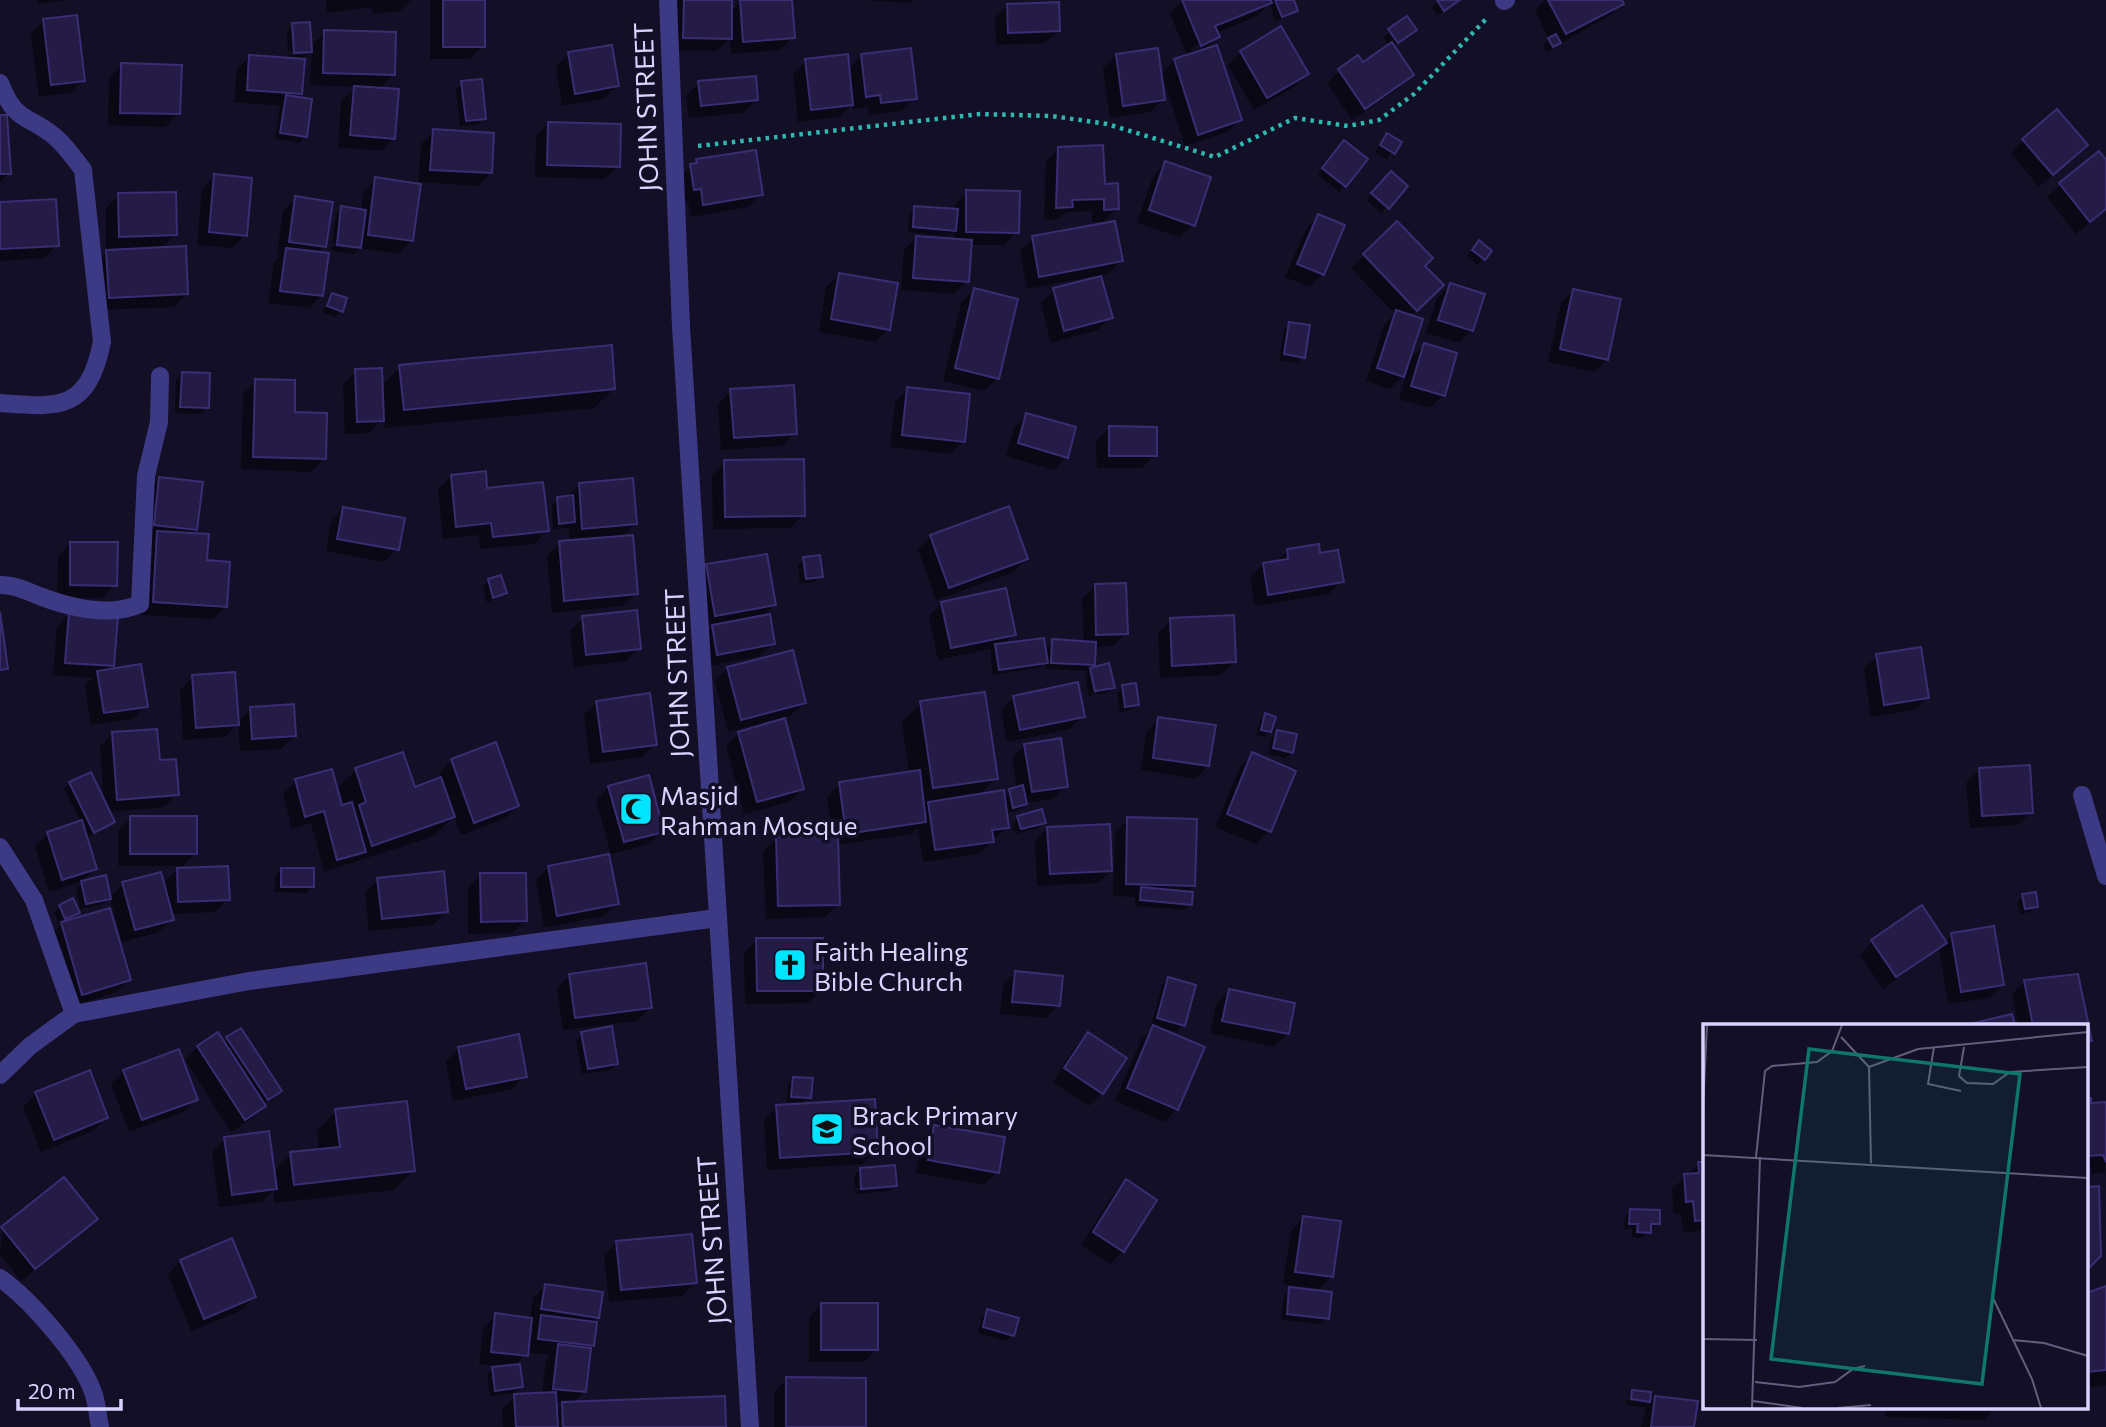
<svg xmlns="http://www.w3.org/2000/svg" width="2106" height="1427" viewBox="0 0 2106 1427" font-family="Commissioner,sans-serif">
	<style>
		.shadow { fill: #0007; fill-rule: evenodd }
		.building { fill: #241b47; stroke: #3b2d73; stroke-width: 2 }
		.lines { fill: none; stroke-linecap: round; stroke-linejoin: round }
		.path { stroke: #2fb8b0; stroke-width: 4.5; stroke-dasharray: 3.5 5; stroke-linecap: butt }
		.minor { stroke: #3d3a85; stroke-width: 18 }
		.labels { text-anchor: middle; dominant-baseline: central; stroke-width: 7; stroke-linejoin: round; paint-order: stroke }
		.street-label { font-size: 26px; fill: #d9d4ff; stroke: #130f26 }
		.poi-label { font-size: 26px; fill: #d9d4ff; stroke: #130f26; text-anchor: start }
		.inset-road { fill: none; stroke: #625e7d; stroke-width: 2 }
		.view { fill: #0f766e; fill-opacity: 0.15; stroke: #0f766e; stroke-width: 3.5 }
		.inset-edge { fill: none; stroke: #d9d4ff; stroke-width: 3.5 }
	</style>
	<rect width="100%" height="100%" fill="#130f26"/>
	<!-- shadow -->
	<g class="shadow">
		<polygon points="37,0 69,0 38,4"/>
		<polygon points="326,0 411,0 400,11 373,14 372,7 327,13"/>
		<polygon points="430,0 483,0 483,46 470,59 430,59"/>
		<polygon points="677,0 731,0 731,11 741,1 790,0 793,37 780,50 731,54 730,38 717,51 670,50 672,6"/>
		<polygon points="863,0 914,0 911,3"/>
		<path d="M1184 0H1292L1296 10 1276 22 1269 4 1257 16 1216 33 1218 37 1204 51 1240 120 1227 132 1185 146 1162 74 1174 61 1187 56 1170 13ZM1205 42V46L1193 51 1192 47Z"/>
		<polygon points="1439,0 1458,0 1437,16 1431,7"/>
		<polygon points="1545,0 1620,0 1622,4 1609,16 1546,52 1543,46 1549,39 1535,10"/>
		<polygon points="1008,5 1058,30 1045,43 996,45 995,18"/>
		<polygon points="1407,19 1415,30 1393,46 1412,75 1399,88 1352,120 1327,83 1340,70 1363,65 1390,46 1383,37"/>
		<polygon points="44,21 83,81 70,93 39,97 31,33"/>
		<polygon points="293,25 310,47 325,32 393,75 378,90 394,138 381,151 338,147 341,101 356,87 310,85 312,50 303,58 300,93 295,98 305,137 299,143 275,139 280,106 234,102 237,69 250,56 289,59 288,55 306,54 306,51 288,52 287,31"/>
		<polygon points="1241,52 1307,74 1294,87 1254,110 1228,65"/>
		<polygon points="568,54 617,86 604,99 562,106 556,67"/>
		<polygon points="1116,55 1163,99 1150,112 1110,118 1103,68"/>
		<polygon points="861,56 915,98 902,111 869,115 868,107 853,109 853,103 839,117 798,122 793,74 806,61 848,70"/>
		<polygon points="122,65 178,114 165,127 108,125 109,78"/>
		<polygon points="462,83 484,118 478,124 460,127 456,89"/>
		<polygon points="699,83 756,100 743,113 689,118 686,96"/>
		<polygon points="0,117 9,173 0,182"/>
		<polygon points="548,123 618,166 605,179 535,177 536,136"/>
		<polygon points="434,131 491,173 478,186 419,182 411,241 398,254 359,248 354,254 332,251 332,246 356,249 356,246 332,243 336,214 342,208 361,211 363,192 376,179 418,185 421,144"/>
		<polygon points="1387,135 1399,142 1387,159 1375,152"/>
		<polygon points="2023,140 2086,145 2039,187 2011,153"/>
		<polygon points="1059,148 1103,186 1117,209 1104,222 1092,222 1092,211 1066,212 1058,219 1044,220 1046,161"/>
		<polygon points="1339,149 1366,160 1339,192 1318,175"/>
		<polygon points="2099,153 2106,163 2106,209 2076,234 2047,197"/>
		<polygon points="697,161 761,194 748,207 691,217 688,201 681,202 678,179"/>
		<polygon points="1166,163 1193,225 1180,237 1137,223 1153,176"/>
		<polygon points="215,176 245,235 232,248 197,245 202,189"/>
		<polygon points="1385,179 1387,207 1381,213 1366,200"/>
		<polygon points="967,192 1017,232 1004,245 970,245 967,281 954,294 901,290 904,250 916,237 954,240 954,231 948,236 908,232 909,214 915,208 954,211 954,205"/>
		<polygon points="119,195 175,234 161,249 187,294 174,307 97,310 94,264 110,249 106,249 106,208"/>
		<polygon points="296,198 324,247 317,254 322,295 309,308 268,303 274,263 281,255 277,255 283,211"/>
		<polygon points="0,203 57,245 44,258 0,261"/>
		<polygon points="1318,216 1322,274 1310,287 1285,277 1306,229"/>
		<polygon points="1397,224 1423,266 1441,285 1410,316 1407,362 1424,345 1443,395 1430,408 1399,399 1407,371 1390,389 1366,381 1384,325 1395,314 1351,268"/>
		<polygon points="1033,238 1121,261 1108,274 1099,275 1111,317 1098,330 1051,343 1041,303 1054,290 1095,279 1095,276 1027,289 1020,251"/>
		<polygon points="1473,248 1490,251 1477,265 1467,256"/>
		<polygon points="839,275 888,329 875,342 819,332 826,287"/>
		<polygon points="1450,285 1472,330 1459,343 1426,333 1437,298"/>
		<polygon points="974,290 997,378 984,391 943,381 961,303"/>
		<polygon points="1574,290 1607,359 1594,372 1548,362 1561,303"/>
		<polygon points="332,295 341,311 335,317 322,312"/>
		<polygon points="1290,324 1303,357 1297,363 1279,360 1284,330"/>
		<polygon points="400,367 614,389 594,408 385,428 384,418 369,433 345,434 343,384 356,371 381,386"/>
		<polygon points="182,374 207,407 201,414 175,413 176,380"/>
		<polygon points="256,381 293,414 324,459 311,472 241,469 243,394"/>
		<polygon points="908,389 963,441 950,454 890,447 895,402"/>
		<polygon points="731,391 795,433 782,446 721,450 718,404"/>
		<polygon points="1027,415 1066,457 1054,470 1006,456 1014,428"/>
		<polygon points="1109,428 1155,455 1142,468 1097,468 1096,441"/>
		<polygon points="725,462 803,515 790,528 713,529 712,475"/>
		<polygon points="451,476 547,531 534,544 480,549 479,535 443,539 438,489"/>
		<polygon points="160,478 195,529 190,535 226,606 213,619 141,615 145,546 152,539 142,537 147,491"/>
		<polygon points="580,484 635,524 621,538 636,593 623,606 552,613 547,556 560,543 570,542 569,528 553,529 552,505 558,499 566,498"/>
		<polygon points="343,509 397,549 384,562 326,551 331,522"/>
		<polygon points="931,536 1026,559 1014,572 936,600 918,549"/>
		<polygon points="71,543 115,585 102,598 57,598 58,556"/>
		<polygon points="1288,551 1319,555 1342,581 1329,594 1255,606 1250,577 1263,564 1276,562"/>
		<polygon points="804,559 821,576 815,582 800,584 798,565"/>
		<polygon points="707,566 774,605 761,618 773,643 760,656 705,667 700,639 713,626 702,628 694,579"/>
		<polygon points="489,581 505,593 487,603 483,587"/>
		<polygon points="1095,586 1126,633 1113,646 1094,647 1093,665 1088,670 1108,666 1113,687 1107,693 1098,695 1092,671 1089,671 1094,695 1089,696 1085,675 1089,671 1046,669 1046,662 1040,668 993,675 990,649 938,660 929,616 942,603 1014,634 1004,644 1044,650 1053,641 1084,643 1082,599"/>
		<polygon points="70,614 112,666 107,671 146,706 133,719 91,725 85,685 93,678 53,675 57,627"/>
		<polygon points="583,618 639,648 626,661 574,667 570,631"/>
		<polygon points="1171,620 1234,662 1221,675 1160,678 1158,633"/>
		<polygon points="1877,656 1928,697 1915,710 1871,717 1864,669"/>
		<polygon points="728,668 804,703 791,715 783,718 802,789 789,802 744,814 726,746 739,733 773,723 772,720 728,732 715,681"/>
		<polygon points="193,677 237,722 251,709 294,736 281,749 240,751 238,724 225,737 183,740 180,690"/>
		<polygon points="1123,687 1138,704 1132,710 1120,712 1117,693"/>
		<polygon points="1014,697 1083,716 1070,729 1007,742 1001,710"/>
		<polygon points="597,702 655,744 642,757 590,764 584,715"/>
		<polygon points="921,703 996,778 978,796 1003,797 1017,789 1012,758 1025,745 1066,786 1053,799 1026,803 1019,810 1006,813 1007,827 979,854 923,862 918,828 912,834 836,845 838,904 825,917 766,919 763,852 776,839 833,837 827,797 840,784 909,774 902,722"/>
		<polygon points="1266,715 1270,731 1264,737 1256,735 1260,721"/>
		<polygon points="1159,719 1208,766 1195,779 1141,770 1146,732"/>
		<polygon points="1278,732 1292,752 1286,758 1268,754 1272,738"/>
		<polygon points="113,734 158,762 177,794 164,807 108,812 113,822 86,838 95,869 83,881 49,892 35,846 48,834 81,822 64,789 70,783 104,802 100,746"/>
		<polygon points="1253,754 1269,831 1256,844 1215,827 1240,767"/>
		<polygon points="452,760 517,806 504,819 461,835 454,816 434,836 324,872 311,823 292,829 283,794 296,781 336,789 356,770 414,789 441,779 439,773"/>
		<polygon points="1979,770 2031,812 2018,825 1970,828 1966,783"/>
		<polygon points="609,787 662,831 649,844 611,854 596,800"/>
		<polygon points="131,818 196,853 183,866 118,866 118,831"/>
		<polygon points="1018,818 1044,822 1038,828 1015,834 1012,824"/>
		<polygon points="1128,819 1194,886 1186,893 1191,904 1185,910 1135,906 1135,897 1113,896 1115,832"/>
		<polygon points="1048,828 1111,870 1098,883 1037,886 1035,841"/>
		<polygon points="549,867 617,903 604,916 544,928 536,880"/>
		<polygon points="177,870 228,899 215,912 170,914 172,919 159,932 122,942 110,897 103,904 80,909 76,888 82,882 109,898 123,884 162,884"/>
		<polygon points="281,870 312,887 306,893 275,892 275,876"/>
		<polygon points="481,875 525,920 512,933 468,934 468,888"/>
		<polygon points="378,880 446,912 433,925 369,931 365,892"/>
		<polygon points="2023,896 2036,906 2030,912 2020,914 2017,902"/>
		<polygon points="60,906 78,912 68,922 129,980 116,992 69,1007 49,937 60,926 54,912"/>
		<polygon points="1952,935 2002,985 1989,998 1948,1004 1939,948 1883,989 1860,955 1872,942 1945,942"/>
		<polygon points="757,940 821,990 808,1003 745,1004 744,953"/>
		<polygon points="1015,973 1058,1005 1046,1018 1000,1014 1003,986"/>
		<polygon points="570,975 650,1008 637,1021 563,1030 557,988"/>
		<polygon points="2076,976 2091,1041 2087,1044 2087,1026 2018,1026 2012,994 2024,982"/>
		<polygon points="1168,979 1183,1025 1177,1031 1156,1028 1177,1109 1164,1122 1115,1101 1141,1040 1155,1025 1152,1024 1162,985"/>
		<polygon points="1229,991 1287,1034 1274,1047 1210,1033 1216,1004"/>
		<polygon points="240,1030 280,1091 263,1104 251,1119 231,1132 185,1060 198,1047 223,1042"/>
		<polygon points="582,1034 617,1064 610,1070 582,1074 576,1040"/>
		<polygon points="1088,1034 1102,1093 1089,1106 1053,1082 1075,1047"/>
		<polygon points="459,1048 525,1076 512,1089 453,1101 446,1061"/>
		<polygon points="124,1071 196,1099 183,1112 129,1132 111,1084"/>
		<polygon points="794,1079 809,1097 803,1103 786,1102 788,1085"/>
		<polygon points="36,1094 106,1118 93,1131 41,1152 23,1107"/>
		<polygon points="2087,1100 2090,1105 2106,1103 2105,1172 2092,1174 2091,1167 2087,1167"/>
		<polygon points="777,1107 876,1151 863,1164 767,1170 764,1120"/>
		<polygon points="336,1111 413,1170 394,1190 275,1203 273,1190 262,1202 219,1207 212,1152 225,1139 273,1172 291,1154 319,1151 317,1131"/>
		<polygon points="935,1127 997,1172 984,1185 916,1173 922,1139"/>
		<polygon points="1705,1163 1705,1230 1683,1233 1681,1214 1674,1214 1672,1189 1699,1164"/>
		<polygon points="860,1170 895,1185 889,1191 856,1194 855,1191 891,1188 891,1185 855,1188 854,1176"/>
		<polygon points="1126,1182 1155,1200 1123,1251 1110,1264 1081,1245 1113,1195"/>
		<polygon points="1631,1211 1658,1223 1643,1238 1632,1237 1632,1229 1624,1229 1625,1217"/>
		<polygon points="1303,1218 1332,1276 1319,1289 1283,1284 1291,1231"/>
		<polygon points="95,1219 21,1281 0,1254 3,1228"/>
		<polygon points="617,1243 695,1283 682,1296 609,1302 604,1255"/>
		<polygon points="181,1261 254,1297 242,1310 191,1331 168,1274"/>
		<path d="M546 1285 598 1317 592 1323V1345L585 1391 573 1403 724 1427H565L564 1420H561V1427H503L502 1409 515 1396 542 1394 546 1359 550 1355 526 1352 515 1366 521 1387 515 1393 490 1396 487 1375 496 1366 479 1364 483 1328 496 1315 530 1320 533 1298ZM555 1402 563 1403 556 1411Z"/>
		<polygon points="2106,1288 2106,1385 2087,1388 2087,1295"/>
		<polygon points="1290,1289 1327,1318 1321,1324 1281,1320 1284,1295"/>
		<polygon points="822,1304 877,1349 864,1362 809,1362 809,1317"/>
		<polygon points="988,1311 1012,1335 1006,1341 978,1333 982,1317"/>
		<polygon points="787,1379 864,1427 774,1427 774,1392"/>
		<polygon points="1633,1392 1649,1394 1647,1406 1656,1397 1693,1427 1641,1427 1646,1407 1626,1405 1626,1400 1645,1403 1645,1399 1627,1397"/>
		<polygon points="1885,1408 1996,1408 1984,1420 1885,1417"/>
	</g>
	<!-- building -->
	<g class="building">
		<rect x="443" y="0" width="42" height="47"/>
		<polygon points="684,0 732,0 732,39 683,38"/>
		<polygon points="740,0 792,0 795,38 743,42"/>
		<polygon points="1182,0 1271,0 1272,3 1215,26 1220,37 1201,46"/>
		<polygon points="1275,0 1294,0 1298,11 1282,17"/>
		<polygon points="1437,0 1460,0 1444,11"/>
		<polygon points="1548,0 1622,0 1624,4 1566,34"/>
		<polygon points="1059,2 1060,31 1008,33 1007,4"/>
		<polygon points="77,15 85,81 51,85 43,19"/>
		<polygon points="1407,16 1417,30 1398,43 1388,29"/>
		<polygon points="310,22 312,52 294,53 292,23"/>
		<polygon points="1281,26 1309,74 1267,98 1240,51"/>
		<polygon points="324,30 396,32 395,75 323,73"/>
		<polygon points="1556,34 1561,43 1553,47 1548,38"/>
		<polygon points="1392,42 1414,75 1365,109 1338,69 1358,55 1363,62"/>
		<polygon points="612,45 619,86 575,94 568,52"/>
		<polygon points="1217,45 1242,120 1198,135 1174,59"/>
		<polygon points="911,48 917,99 881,103 880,95 866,97 861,54"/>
		<polygon points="1158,48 1165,100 1123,106 1116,54"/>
		<polygon points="848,54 853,105 811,110 805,59"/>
		<polygon points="249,55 305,59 302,94 247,90"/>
		<polygon points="121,63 182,65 180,114 120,113"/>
		<polygon points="756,76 758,100 701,106 698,81"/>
		<polygon points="482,79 486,119 466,121 461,81"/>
		<polygon points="354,86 399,89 395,139 350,135"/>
		<polygon points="286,95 312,99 307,137 280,133"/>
		<polygon points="2057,109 2088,145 2053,175 2022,139"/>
		<polygon points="0,115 7,115 11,174 0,174"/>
		<polygon points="548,122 621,124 620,167 547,165"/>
		<polygon points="433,129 494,133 492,173 430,170"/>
		<polygon points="1387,133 1402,142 1395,154 1380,145"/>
		<polygon points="1344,140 1368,159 1346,187 1322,168"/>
		<polygon points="1103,145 1105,184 1118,183 1119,209 1104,210 1104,199 1072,200 1073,207 1056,208 1058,147"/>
		<polygon points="756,150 763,195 703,205 701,189 694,190 690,164 697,163 696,159"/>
		<polygon points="2099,151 2106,160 2106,209 2090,222 2059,183"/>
		<polygon points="1165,161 1211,177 1195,226 1149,210"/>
		<polygon points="1391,171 1408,186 1389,209 1371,193"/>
		<polygon points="214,174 252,178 247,236 209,232"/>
		<polygon points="375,177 421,184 413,241 368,235"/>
		<polygon points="966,190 1020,191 1019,233 966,232"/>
		<polygon points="176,192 177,235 119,237 118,193"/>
		<polygon points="295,196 333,202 326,247 289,242"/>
		<polygon points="56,199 59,246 0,249 0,202"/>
		<polygon points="341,206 366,210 361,248 337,245"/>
		<polygon points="914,206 958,209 956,231 913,227"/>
		<polygon points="1318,214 1345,225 1324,275 1297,264"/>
		<polygon points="1115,221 1123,261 1039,277 1032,236"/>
		<polygon points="1397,221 1433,258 1425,266 1444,285 1417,311 1363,254"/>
		<polygon points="916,236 972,240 969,282 913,278"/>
		<polygon points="1479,240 1492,251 1485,260 1472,250"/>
		<polygon points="186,246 188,294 109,298 106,250"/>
		<polygon points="286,248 329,253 323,296 280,291"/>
		<polygon points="839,273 898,283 890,330 831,319"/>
		<polygon points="1101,276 1113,318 1064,331 1053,288"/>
		<polygon points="1450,283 1485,294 1473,331 1438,320"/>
		<polygon points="974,288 1018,299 999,379 955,368"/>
		<polygon points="1573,289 1621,299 1608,360 1560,349"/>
		<polygon points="332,293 347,298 343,312 327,306"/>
		<polygon points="1396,310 1423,319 1404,377 1377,368"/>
		<polygon points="1289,322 1310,325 1305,358 1284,354"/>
		<polygon points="1424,343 1457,353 1445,396 1411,386"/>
		<polygon points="612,345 615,389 404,410 399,365"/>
		<polygon points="382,368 384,421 357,422 355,369"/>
		<polygon points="182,372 210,373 209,408 180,407"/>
		<polygon points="255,379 295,380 295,412 327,413 326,459 253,457"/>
		<polygon points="794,385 797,434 734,438 730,389"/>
		<polygon points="907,387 970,394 965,442 902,435"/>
		<polygon points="1026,413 1076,427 1068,458 1018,443"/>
		<polygon points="1109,426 1157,427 1157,456 1109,456"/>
		<polygon points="804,459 805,516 725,517 724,460"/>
		<polygon points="486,471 487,488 543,482 549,531 493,537 491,523 456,527 451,475"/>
		<polygon points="159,477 203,482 197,530 154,525"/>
		<polygon points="633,478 637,524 582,529 579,483"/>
		<polygon points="573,495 575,522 559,524 557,497"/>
		<polygon points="1009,506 1028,559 949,588 930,535"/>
		<polygon points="343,507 405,518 399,550 337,539"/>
		<polygon points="157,531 209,534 207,560 230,562 227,607 153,602"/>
		<polygon points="633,535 638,594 564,601 559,541"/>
		<polygon points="70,542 118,542 117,586 70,585"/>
		<polygon points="1319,544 1320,553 1338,550 1344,582 1268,595 1263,563 1288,559 1287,549"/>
		<polygon points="767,554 776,605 715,616 706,564"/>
		<polygon points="820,555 823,577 806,579 803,557"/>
		<polygon points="501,575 507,593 493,598 488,579"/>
		<polygon points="1126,583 1128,634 1096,635 1095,584"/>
		<polygon points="1006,588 1016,635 951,648 941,602"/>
		<polygon points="637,610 641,649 586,655 582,616"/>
		<polygon points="0,612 8,669 0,670"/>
		<polygon points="69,612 118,616 114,666 65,663"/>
		<polygon points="770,614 775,644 717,655 712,625"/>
		<polygon points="1234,615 1236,662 1172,666 1170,618"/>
		<polygon points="1044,638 1048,663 999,670 995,644"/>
		<polygon points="1052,639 1096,642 1095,665 1051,663"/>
		<polygon points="1921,647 1929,698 1884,705 1876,654"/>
		<polygon points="793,650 806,703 741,720 727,667"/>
		<polygon points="1109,663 1115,688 1095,691 1090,668"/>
		<polygon points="141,664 148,707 104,713 97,671"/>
		<polygon points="235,672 239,725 196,728 192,675"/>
		<polygon points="1078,682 1085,717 1020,730 1013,696"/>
		<polygon points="1136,683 1139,705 1125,707 1122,685"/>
		<polygon points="985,692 998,779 933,788 920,701"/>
		<polygon points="650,693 657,745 603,752 596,701"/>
		<polygon points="294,704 296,736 252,739 250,707"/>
		<polygon points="1265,713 1276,717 1271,732 1261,730"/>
		<polygon points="1158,717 1216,725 1209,766 1153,758"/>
		<polygon points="785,718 804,789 757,802 738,732"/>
		<polygon points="157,729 160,760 176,759 179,795 117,800 112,732"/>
		<polygon points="1277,730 1297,734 1293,753 1273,748"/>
		<polygon points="1061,738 1068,787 1032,792 1024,744"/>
		<polygon points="496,742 519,806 474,823 451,759"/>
		<polygon points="403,752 415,787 441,777 455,817 372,846 359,805 366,802 355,768"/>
		<polygon points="1252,752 1296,771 1271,832 1227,814"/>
		<polygon points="2030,765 2033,813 1982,816 1979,768"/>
		<polygon points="332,769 342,805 352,802 366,852 337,860 324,811 305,817 295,779"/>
		<polygon points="920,770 926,822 846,834 839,782"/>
		<polygon points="91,772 115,822 94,833 69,782"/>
		<polygon points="649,775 664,832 624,842 608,786"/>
		<polygon points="1023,785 1027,804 1013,808 1009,789"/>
		<polygon points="1004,790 1009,828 992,830 994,842 935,850 928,802"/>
		<polygon points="1042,809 1046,823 1021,829 1017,816"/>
		<rect x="130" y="816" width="67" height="38"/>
		<polygon points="1127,817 1197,819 1195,886 1126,884"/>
		<polygon points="82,820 97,869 62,880 47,832"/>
		<polygon points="1110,824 1112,871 1050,874 1047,827"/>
		<polygon points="838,835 840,905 778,906 776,837"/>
		<polygon points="609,854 619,904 557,916 548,866"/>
		<polygon points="228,866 230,900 178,902 177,868"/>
		<rect x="281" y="868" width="33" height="19"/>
		<polygon points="444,871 448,912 382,919 377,878"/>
		<polygon points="161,872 174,920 135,930 122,882"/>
		<polygon points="480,873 526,873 527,921 481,922"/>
		<polygon points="106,875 111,899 86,904 81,881"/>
		<polygon points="1141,887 1193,892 1192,905 1140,900"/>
		<polygon points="2036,892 2038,907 2025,909 2022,894"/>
		<polygon points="73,898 80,913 65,919 59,905"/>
		<polygon points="1922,905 1947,943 1896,977 1871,940"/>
		<polygon points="110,908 131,980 82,995 61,922"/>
		<polygon points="1994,926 2004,985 1961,992 1951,933"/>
		<polygon points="756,938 823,938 823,991 757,991"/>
		<polygon points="646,963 652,1008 575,1018 569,974"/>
		<polygon points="1015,971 1063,976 1060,1006 1012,1002"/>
		<polygon points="2078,974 2092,1041 2087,1042 2087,1026 2033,1026 2024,980"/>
		<polygon points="1168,977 1196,985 1185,1026 1157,1018"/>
		<polygon points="1229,989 1295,1003 1289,1034 1222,1021"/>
		<polygon points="2012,1014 2015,1026 1961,1026"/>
		<polygon points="1153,1025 1205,1047 1178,1110 1127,1088"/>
		<polygon points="612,1026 618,1064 588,1069 581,1032"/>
		<polygon points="241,1028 282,1091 268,1100 226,1037"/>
		<polygon points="218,1032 266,1106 245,1120 197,1046"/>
		<polygon points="1088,1032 1127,1058 1103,1094 1064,1068"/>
		<polygon points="519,1034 527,1077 466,1089 458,1047"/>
		<polygon points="179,1049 198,1100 142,1120 123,1070"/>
		<polygon points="90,1070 108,1118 54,1140 35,1092"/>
		<polygon points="793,1077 813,1078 811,1098 791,1097"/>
		<polygon points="2087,1098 2091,1098 2091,1103 2106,1102 2106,1162 2103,1155 2087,1156"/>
		<polygon points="875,1099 878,1152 780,1158 776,1105"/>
		<polygon points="407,1101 415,1171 294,1185 290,1152 340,1147 335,1109"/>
		<polygon points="934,1125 1005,1137 999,1173 928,1160"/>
		<polygon points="269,1131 277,1189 232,1195 224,1137"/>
		<polygon points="1698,1162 1705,1162 1705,1220 1695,1221 1693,1201 1686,1202 1684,1174 1699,1173"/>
		<polygon points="895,1165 897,1186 861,1189 860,1168"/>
		<polygon points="64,1177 98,1219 35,1269 1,1227"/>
		<polygon points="1126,1179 1157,1200 1124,1252 1093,1232"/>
		<polygon points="2099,1186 2101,1256 2087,1270 2087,1187"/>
		<polygon points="1630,1209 1660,1210 1660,1224 1651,1224 1651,1233 1637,1232 1638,1224 1629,1224"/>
		<polygon points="1303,1216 1341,1221 1333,1277 1295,1272"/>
		<polygon points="692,1234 697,1283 621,1290 616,1241"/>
		<polygon points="232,1238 256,1297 204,1319 180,1260"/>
		<polygon points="545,1284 603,1292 599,1318 541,1309"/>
		<polygon points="2106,1286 2106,1370 2087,1372 2087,1293"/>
		<polygon points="1289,1287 1332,1292 1329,1319 1287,1314"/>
		<rect x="821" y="1303" width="57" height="47"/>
		<polygon points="987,1309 1019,1318 1014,1336 983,1327"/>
		<polygon points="495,1313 532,1318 528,1356 491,1352"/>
		<polygon points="541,1315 597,1322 594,1346 538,1339"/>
		<polygon points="558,1344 591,1348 586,1392 553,1389"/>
		<polygon points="520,1364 523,1387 495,1391 492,1367"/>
		<polygon points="786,1377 866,1378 866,1427 786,1427"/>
		<polygon points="1632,1390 1651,1392 1650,1402 1631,1399"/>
		<polygon points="556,1392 558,1427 516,1427 514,1394"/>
		<polygon points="725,1396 726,1427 563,1427 562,1402"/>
		<polygon points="1655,1396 1698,1401 1694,1427 1651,1427"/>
	</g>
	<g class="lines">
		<!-- path -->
		<polyline class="path" points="698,146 980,114 1052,116 1107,124 1215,157 1295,118 1348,126 1379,120 1414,94 1487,18"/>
		<!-- minor -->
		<g class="minor">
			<polyline points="668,0 681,327 750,1427"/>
			<polyline points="1504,1 1506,0"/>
			<path d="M0 83C15 122 26 114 54 136 66 146 74 158 83 170L102 342C88 410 61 408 0 403"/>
			<path d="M0 585C14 584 29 592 42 597 72 608 111 617 140 604L146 476 159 422 160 376"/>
			<polyline points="2082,795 2106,876"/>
			<polyline points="0,847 34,900 74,1014"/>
			<polyline points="0,1075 30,1046 74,1014 249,981 717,918"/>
			<path d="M0 1278C31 1300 82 1358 94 1395 97 1405 98 1417 100 1427"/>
		</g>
	</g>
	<!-- icons -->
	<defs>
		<symbol id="mosque-square" viewBox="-11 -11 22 22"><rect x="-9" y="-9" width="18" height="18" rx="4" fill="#00e5ff" stroke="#130f26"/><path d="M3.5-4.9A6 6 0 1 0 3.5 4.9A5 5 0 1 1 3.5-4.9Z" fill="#111"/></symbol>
		<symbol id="church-square" viewBox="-11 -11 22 22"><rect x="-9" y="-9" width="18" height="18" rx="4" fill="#00e5ff" stroke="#130f26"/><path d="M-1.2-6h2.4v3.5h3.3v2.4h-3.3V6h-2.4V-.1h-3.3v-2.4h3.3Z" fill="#111"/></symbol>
		<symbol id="school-square" viewBox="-11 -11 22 22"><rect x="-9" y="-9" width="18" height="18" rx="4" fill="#00e5ff" stroke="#130f26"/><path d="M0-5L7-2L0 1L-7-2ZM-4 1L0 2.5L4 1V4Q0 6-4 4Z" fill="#111"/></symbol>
	</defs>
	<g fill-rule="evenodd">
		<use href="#mosque-square" x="617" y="790" width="38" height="38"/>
		<use href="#church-square" x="771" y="946" width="38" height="38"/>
		<use href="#school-square" x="808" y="1110" width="38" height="38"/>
	</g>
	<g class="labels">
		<!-- street labels -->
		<g class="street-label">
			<text transform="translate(645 107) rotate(-92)">JOHN STREET</text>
			<text transform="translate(676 673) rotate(-92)">JOHN STREET</text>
			<text transform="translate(711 1240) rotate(-94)">JOHN STREET</text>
		</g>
		<!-- poi labels -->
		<g class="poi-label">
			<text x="660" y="794">Masjid<tspan x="660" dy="30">Rahman Mosque</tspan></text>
			<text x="814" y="950">Faith Healing<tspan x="814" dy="30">Bible Church</tspan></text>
			<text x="852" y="1114">Brack Primary<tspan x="852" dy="30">School</tspan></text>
		</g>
	</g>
	<!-- overview -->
	<g transform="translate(1703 1024)">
		<rect width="385" height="385" fill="#130f26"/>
		<path class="inset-road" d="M138 13 166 43 168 139M231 23 225 60 258 67M261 23 256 52 264 59 290 60 307 48 385 43M166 43 215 25 385 8M0 84 4 1M0 131 385 154M53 133 62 47 69 42 114 38 129 27 139 1M289 272 329 355 338 384M0 315 54 316M309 316 341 319 385 332M52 358 96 363 132 358 150 345 162 342M50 377 99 384M49 384 57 133M135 384 168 381"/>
		<path class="view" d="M106 25 317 50 279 360 68 335Z"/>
		<rect width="385" height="385" class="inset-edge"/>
	</g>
	<!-- scale -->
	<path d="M18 1399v10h103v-10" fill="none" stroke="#d9d4ff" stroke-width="3.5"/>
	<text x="28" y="1399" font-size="21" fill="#d9d4ff" stroke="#130f26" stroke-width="5" paint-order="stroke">20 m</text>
</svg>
